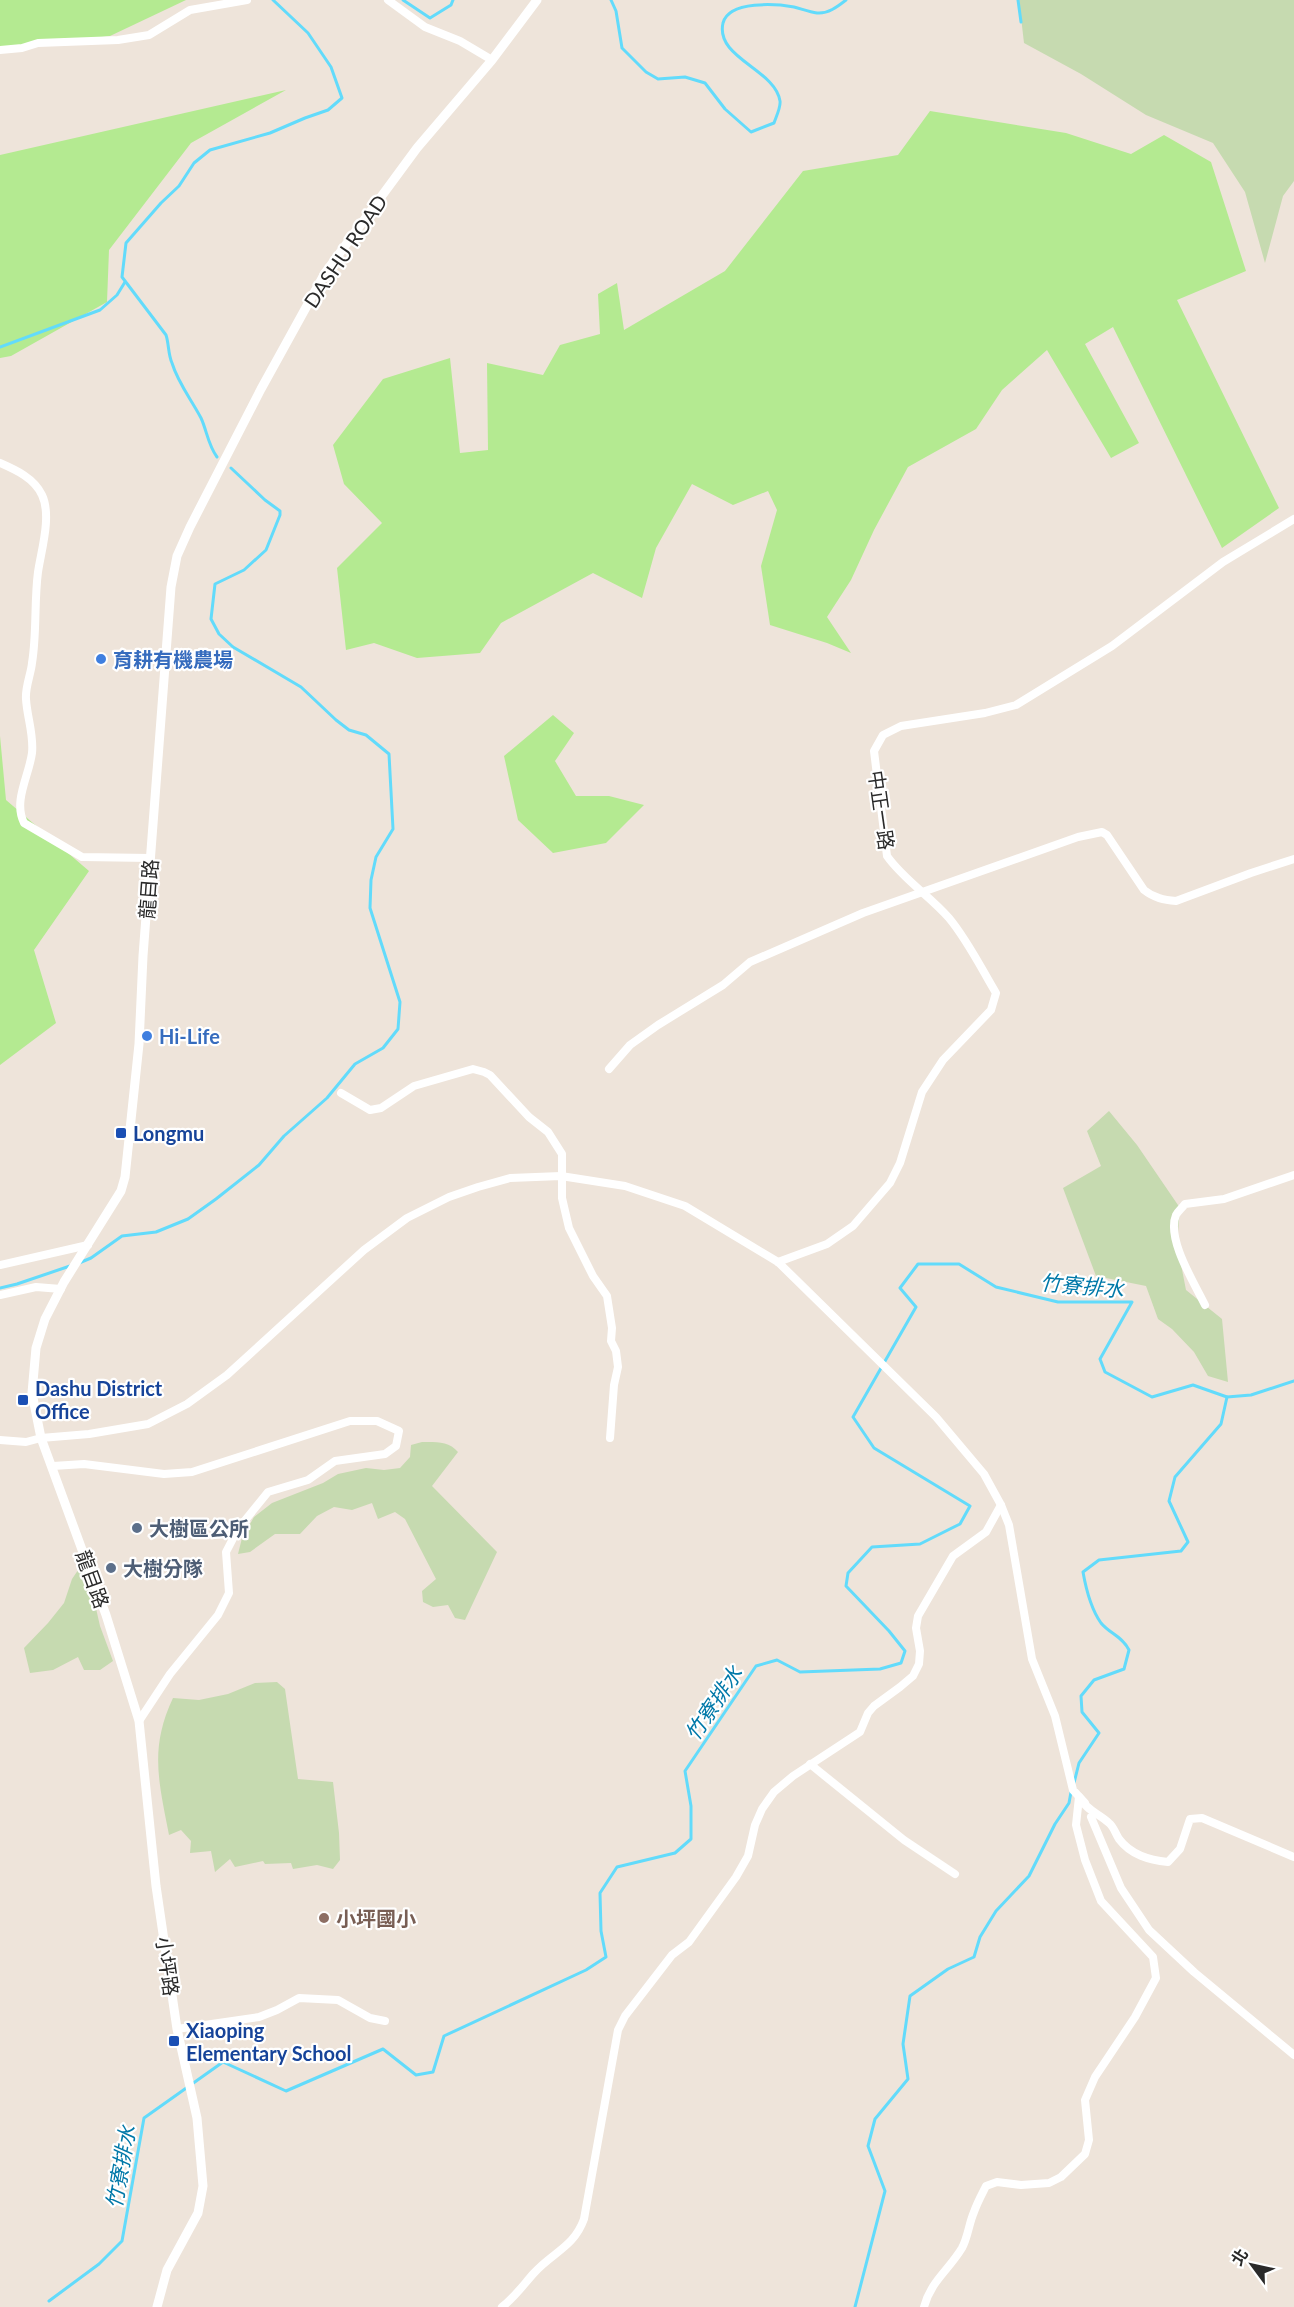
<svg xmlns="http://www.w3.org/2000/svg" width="1294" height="2307" viewBox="0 0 1294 2307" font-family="Lato,'Noto Sans TC',sans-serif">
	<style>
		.green { fill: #b4ea91 }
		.cemetery { fill: #c6dab0 }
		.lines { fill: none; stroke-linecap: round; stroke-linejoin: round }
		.stream { stroke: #62dbfb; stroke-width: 3 }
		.minor { stroke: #fff; stroke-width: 8 }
		.tertiary { stroke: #fff; stroke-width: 9 }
		.shop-dot { fill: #3f7fe0; stroke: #fff; stroke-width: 2 }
		.transit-dot { fill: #1a4fb4; stroke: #fff; stroke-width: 2 }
		.service-dot { fill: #5c6f8a; stroke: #fff; stroke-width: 2 }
		.education-dot { fill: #8d6e63; stroke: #fff; stroke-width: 2 }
		.labels { text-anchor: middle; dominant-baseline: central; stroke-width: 4.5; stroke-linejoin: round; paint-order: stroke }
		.street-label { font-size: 20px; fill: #2a2a2a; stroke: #fff }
		.shop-label { font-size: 20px; font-weight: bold; fill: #366cbe; stroke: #fff; text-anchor: start }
		.transit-label { font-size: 20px; font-weight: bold; fill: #164399; stroke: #fff; text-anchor: start }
		.service-label { font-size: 20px; font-weight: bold; fill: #4e5e75; stroke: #fff; text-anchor: start }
		.education-label { font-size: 20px; font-weight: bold; fill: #785e54; stroke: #fff; text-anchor: start }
		.water-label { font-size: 21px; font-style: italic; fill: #0078a8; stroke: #fff }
	</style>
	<rect width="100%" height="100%" fill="#eee4da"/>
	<!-- green -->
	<g class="green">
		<polygon points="0,0 186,0 110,36 0,50"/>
		<polygon points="286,90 191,143 109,250 107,302 11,356 0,358 0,155"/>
		<polygon points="930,111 1066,133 1131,154 1164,135 1211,162 1246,271 1177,300 1279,508 1222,548 1113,327 1085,344 1139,443 1111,458 1047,350 1002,390 976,429 908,467 874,530 851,580 827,617 851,653 827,643 770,625 761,566 777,510 768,491 733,505 692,484 656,548 642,598 593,573 501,623 480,653 417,658 374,643 346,650 337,568 382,523 344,484 333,445 383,379 450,358 460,453 488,450 487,363 543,375 560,345 600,334 598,294 617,283 624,330 725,271 803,171 898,155"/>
		<polygon points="553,715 574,733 555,761 576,796 609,796 644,805 606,843 553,853 518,820 504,756"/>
		<polygon points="0,736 6,800 89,871 34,950 56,1023 0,1065"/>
	</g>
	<!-- cemetery -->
	<g class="cemetery">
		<polygon points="1019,0 1294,0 1294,181 1283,196 1265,263 1245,192 1213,143 1146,115 1081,74 1024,43"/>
		<polygon points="1109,1111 1137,1145 1180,1208 1177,1244 1186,1290 1222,1319 1228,1382 1208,1376 1194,1352 1172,1329 1158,1319 1146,1286 1096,1276 1063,1188 1101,1166 1087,1131"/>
		<path d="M422 1442C436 1442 449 1441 458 1452L432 1486 497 1552 465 1620 455 1618 448 1605 433 1607 423 1602 422 1591 436 1579 405 1519 395 1512 378 1519 372 1503 352 1510 334 1507 317 1516 300 1534H275L250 1552 238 1554 242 1538 254 1517 272 1503 323 1483 338 1474 366 1468 384 1470 400 1468 410 1457 411 1445Z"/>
		<polygon points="85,1560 100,1626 113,1661 100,1670 84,1670 78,1657 53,1670 30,1673 24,1648 48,1623 64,1603 72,1579"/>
		<path d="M277 1682 285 1689 298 1779 333 1782 339 1833 340 1860 333 1869 317 1865 293 1869 291 1863 265 1864 263 1861 235 1867 230 1859 215 1872 211 1851 190 1853 191 1841 181 1830 169 1835C159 1782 149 1749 173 1698L199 1700 228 1694 255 1683Z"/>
	</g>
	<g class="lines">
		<!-- stream -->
		<g class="stream">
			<polyline points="403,0 430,18 451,5 453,0"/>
			<path d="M611 0 616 11 622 48 646 72 658 79 685 77 705 83 725 109 751 132 774 123C776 117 781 107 780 101 775 69 715 58 723 23 729 0 777 4 794 7 802 9 809 12 817 13 828 14 837 7 846 0"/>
			<polyline points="1018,0 1021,22"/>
			<polyline points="0,347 100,310 117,295 125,282"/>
			<path d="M217 457C208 445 207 431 201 418 191 399 178 383 172 363 168 354 169 344 166 335L122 277 126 243 161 203 179 186 194 163 210 150 270 133 305 118 328 110 342 98 331 67 308 33 273 0"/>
			<polyline points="79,1263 91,1258 122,1236 156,1232 188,1219 216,1199 259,1165 284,1136 327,1098 355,1064 383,1048 398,1029 400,1002 370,908 371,880 376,857 393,829 389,754 366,735 349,730 336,720 301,687 233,647 219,634 211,619 215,584 244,570 266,550 280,515 280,511 265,500 231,468"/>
			<polyline points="0,1288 17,1284 70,1266"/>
			<path d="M1074 1783 1079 1763 1099 1733 1082 1712 1081 1696 1094 1680 1124 1669 1129 1650C1122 1636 1110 1634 1101 1623 1091 1609 1086 1589 1083 1572L1099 1560 1181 1551 1188 1542 1169 1501 1175 1477 1221 1424 1227 1397"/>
			<polyline points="49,2301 99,2264 122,2241 144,2118 223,2062 286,2091 383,2049 416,2075 433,2072 444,2036 586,1970 606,1957 601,1931 600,1893 617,1867 675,1853 691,1839 691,1806 685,1771 756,1666 777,1660 800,1672 880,1669 901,1663 905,1651 889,1631 846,1586 848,1573 872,1547 920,1544 960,1524 970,1506 874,1448 853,1417 916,1307 900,1288 918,1264 959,1264 996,1287 1058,1302 1132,1302 1100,1359 1105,1372 1152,1397 1193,1385 1227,1397 1251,1395 1294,1381"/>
			<polyline points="855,2307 885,2191 868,2146 875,2119 908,2079 903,2044 910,1996 948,1969 974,1957 980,1937 996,1911 1029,1876 1055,1824 1069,1803 1071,1792"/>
		</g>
		<!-- minor -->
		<g class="minor">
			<polyline points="388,0 425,27 460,41 492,60"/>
			<polyline points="0,50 22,48 38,43 118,40 149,35 190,10 247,0"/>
			<path d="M0 463C16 470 34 478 42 495 52 516 41 551 38 572 34 602 37 633 32 663 31 674 25 687 26 699 27 717 34 735 32 753 29 776 13 801 24 823L82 857 150 858"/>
			<path d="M609 1069 630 1045 658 1025 723 985 750 962 863 913 1078 837 1102 832 1107 835 1144 890C1154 898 1164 900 1176 901L1251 873 1294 859"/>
			<polyline points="341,1093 370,1110 381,1108 414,1086 473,1069 484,1072 490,1075 529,1117 548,1132 562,1154 562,1198 569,1228 593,1276 607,1296 612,1328 611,1341 616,1351 618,1367 614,1385 610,1438"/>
			<path d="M778 1262 827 1244 853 1226 890 1183 900 1163 922 1092 943 1060 991 1010 996 993C981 968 968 941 949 918 930 896 904 880 887 856L874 751 883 735 901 726 985 713 1016 705 1112 646 1223 562 1294 519"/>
			<polyline points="0,1265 88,1245"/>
			<polyline points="0,1295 36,1287 61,1289"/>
			<path d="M1205 1305C1195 1284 1166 1239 1176 1215 1178 1211 1182 1208 1185 1204L1224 1199 1294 1175"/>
			<polyline points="0,1440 26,1442 41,1438 89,1434 148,1424 187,1404 227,1375 364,1250 407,1218 449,1197 478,1187 510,1178 561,1176 625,1186 685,1206 778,1262 936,1417 984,1474 1001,1505 1009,1525 1032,1659 1055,1716 1073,1790 1085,1803"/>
			<polyline points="53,1466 84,1464 164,1474 192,1472 350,1421 377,1421 399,1431 396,1446 385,1454 335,1461 308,1480 268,1492 238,1529 226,1552 229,1593 218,1615 170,1674 139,1721"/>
			<polyline points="810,1764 904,1840 955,1874"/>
			<path d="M1081 1799C1086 1810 1100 1814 1109 1823 1114 1827 1115 1833 1119 1839 1131 1855 1149 1860 1168 1862L1180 1849 1190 1819 1202 1818 1294 1857"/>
			<polyline points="1091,1817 1121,1888 1149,1930 1194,1972 1294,2055"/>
			<polyline points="177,2029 259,2017 277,2010 299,1998 338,2000 370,2018 385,2021"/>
			<path d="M502 2307C515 2297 524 2284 534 2273 553 2252 574 2247 584 2219L618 2030 625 2016 672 1955 689 1942 736 1877 748 1856 755 1825 762 1809 774 1792 793 1776 860 1732 868 1713 874 1706 900 1687 913 1676 919 1664 920 1651 916 1628 918 1616 953 1556 986 1532 1001 1505"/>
			<path d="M924 2307C931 2281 948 2271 962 2248 968 2237 969 2223 974 2212 977 2203 982 2194 986 2186L997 2182 1021 2185 1049 2183 1061 2177 1085 2154 1089 2140 1085 2100 1095 2077 1135 2017 1156 1978 1153 1957 1101 1901 1085 1860 1076 1825 1079 1797"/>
		</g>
		<!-- tertiary -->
		<polyline class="tertiary" points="157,2307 167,2270 198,2213 203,2186 197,2118 177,2029 156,1886 139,1721 106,1615 41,1438 32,1393 36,1348 45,1319 64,1282 121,1191 125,1177 139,1044 143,956 171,587 177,556 190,527 261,389 325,273 417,148 492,60 537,0"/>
	</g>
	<!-- markers -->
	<g class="shop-dot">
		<circle cx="101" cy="659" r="6"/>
		<circle cx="147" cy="1036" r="6"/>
	</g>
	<g class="transit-dot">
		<rect x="115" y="1127" width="12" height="12" rx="3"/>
		<rect x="17" y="1394" width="12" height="12" rx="3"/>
		<rect x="168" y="2035" width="12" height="12" rx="3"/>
	</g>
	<g class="service-dot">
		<circle cx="137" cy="1528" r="6"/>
		<circle cx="111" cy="1568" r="6"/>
	</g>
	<circle class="education-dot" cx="324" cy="1918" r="6"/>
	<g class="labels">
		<!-- street labels -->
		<g class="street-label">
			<text transform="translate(345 251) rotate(-56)">DASHU ROAD</text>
			<text transform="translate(882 810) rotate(82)">中正一路</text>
			<text transform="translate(148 889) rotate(-86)">龍目路</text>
			<text transform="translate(93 1579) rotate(70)">龍目路</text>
			<text transform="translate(168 1966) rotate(82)">小坪路</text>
		</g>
		<!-- shop labels -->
		<g class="shop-label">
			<text x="113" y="659">育耕有機農場</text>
			<text x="159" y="1036">Hi-Life</text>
		</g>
		<!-- transit labels -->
		<g class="transit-label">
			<text x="133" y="1133">Longmu</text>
			<text x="35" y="1388">Dashu District<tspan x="35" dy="23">Office</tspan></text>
			<text x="186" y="2030">Xiaoping<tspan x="186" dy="23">Elementary School</tspan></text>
		</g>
		<!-- service labels -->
		<g class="service-label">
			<text x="149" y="1528">大樹區公所</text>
			<text x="123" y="1568">大樹分隊</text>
		</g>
		<!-- education labels -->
		<g class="education-label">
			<text x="336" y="1918">小坪國小</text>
		</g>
		<!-- water labels -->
		<g class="water-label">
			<text transform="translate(1082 1285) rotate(5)">竹寮排水</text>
			<text transform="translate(713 1703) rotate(-56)">竹寮排水</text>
			<text transform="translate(120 2167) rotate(-80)">竹寮排水</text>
		</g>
	</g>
	<!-- north arrow -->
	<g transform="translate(1252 2265) rotate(303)" stroke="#ffffff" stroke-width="4.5" paint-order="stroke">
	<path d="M0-4.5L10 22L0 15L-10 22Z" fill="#2a2a2a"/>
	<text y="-9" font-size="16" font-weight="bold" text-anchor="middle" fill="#2a2a2a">北</text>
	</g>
</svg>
